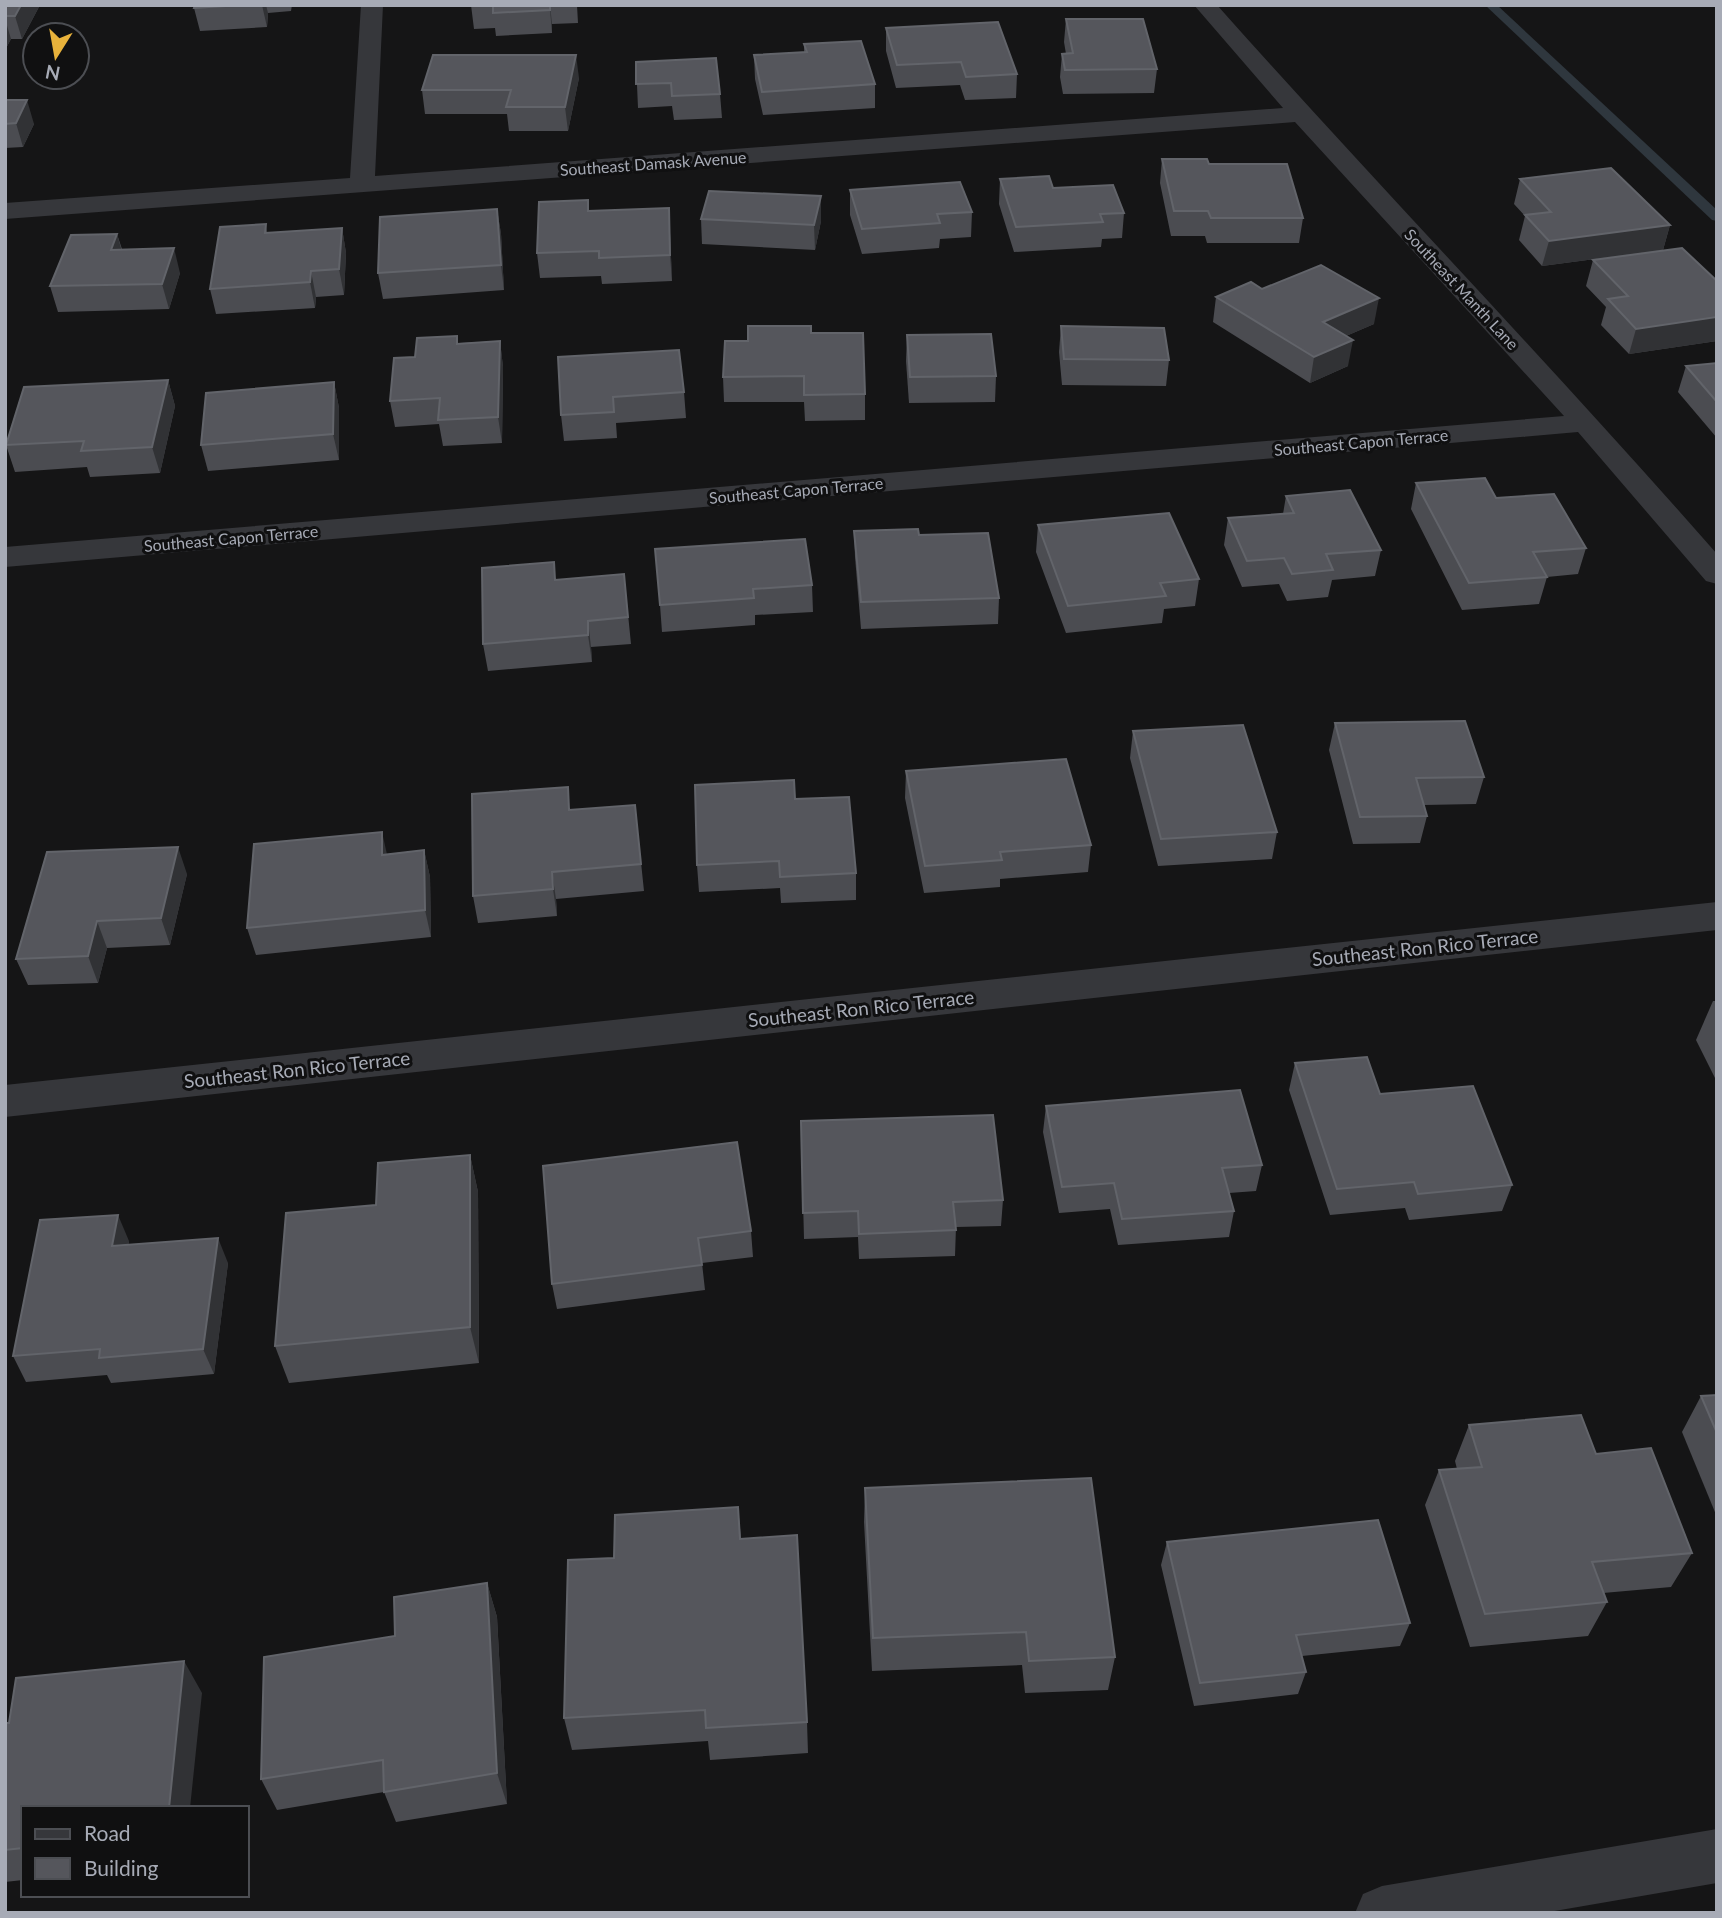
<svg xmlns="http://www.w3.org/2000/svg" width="1722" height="1918" viewBox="0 0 1722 1918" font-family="Lato,sans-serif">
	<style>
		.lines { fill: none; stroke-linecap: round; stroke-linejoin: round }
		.stream { fill: #2f373e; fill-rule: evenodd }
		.minor { fill: #36373b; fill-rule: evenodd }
		.wall { fill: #4b4c51 }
		.shaded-wall { fill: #313235 }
		.building { fill: #55565c; stroke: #62646a; stroke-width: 2 }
		.labels { text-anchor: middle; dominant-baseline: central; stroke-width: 6; stroke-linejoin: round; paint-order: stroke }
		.far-street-label { font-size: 16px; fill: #a7abb6; stroke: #101011 }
		.street-label { font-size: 19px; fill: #a7abb6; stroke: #101011 }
	</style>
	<rect width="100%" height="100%" fill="#151516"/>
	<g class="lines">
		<!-- stream -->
		<polygon class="stream" points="1485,5 1497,5 1717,210 1717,221 1712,220"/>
		<!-- minor -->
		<g class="minor">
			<path d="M361 5H383L375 176 1283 108 1194 5H1217C1382 190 1554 368 1717 554V584L1706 581 1578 432 5 567V547L1564 416 1295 122 5 219V203L350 178Z"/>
			<polygon points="1717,902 1717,930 5,1117 5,1085"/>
			<polygon points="1717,1829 1717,1883 1543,1913 1355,1913 1363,1894 1382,1886"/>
		</g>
	</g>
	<!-- wall -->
	<g class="wall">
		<polygon points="5,5 40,5 22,39 11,39 5,50"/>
		<polygon points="195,5 292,5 291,11 268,13 267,27 200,31 194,8"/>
		<polygon points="471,5 577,5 578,23 552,24 552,33 496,36 495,28 474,29"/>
		<polygon points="1066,19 1157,69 1154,93 1063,94 1060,77 1062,54 1066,54 1064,42"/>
		<polygon points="886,28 1017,74 1016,98 965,100 960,85 896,88 886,51"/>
		<polygon points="804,44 875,84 875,108 763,115 755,79 754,55 804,52"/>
		<polygon points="636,62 720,94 722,118 674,120 672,106 638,108"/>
		<polygon points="579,78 568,131 509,131 507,114 425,114 422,90"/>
		<polygon points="5,100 34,124 23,147 5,148"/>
		<polygon points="1162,159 1209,164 1303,218 1299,243 1207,243 1205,236 1171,236 1160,183"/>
		<polygon points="1000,179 1053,188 1124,213 1122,238 1102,239 1101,247 1014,252 999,204"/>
		<polygon points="1520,179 1670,225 1663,250 1542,266 1519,240 1525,216 1514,204"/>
		<polygon points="850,190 972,212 971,237 940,239 939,248 862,254 850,215"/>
		<polygon points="588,200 589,211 669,208 672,281 602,284 601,276 540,278 537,253"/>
		<polygon points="497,209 501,234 504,290 383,299 378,273"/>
		<polygon points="701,219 821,221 815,250 702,244"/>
		<polygon points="266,224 267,233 342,228 346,253 344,295 316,297 315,308 216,314 210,289"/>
		<polygon points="117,234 122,249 180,273 169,309 58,312 50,286"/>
		<polygon points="1593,260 1717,281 1717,341 1629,354 1601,325 1606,307 1586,286"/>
		<polygon points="1262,289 1374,324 1346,336 1348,366 1310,383 1213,322 1216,297"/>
		<polygon points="1061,326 1169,360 1166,386 1062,385 1059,352"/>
		<polygon points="811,333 865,394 865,420 805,421 804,402 724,402 723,377 748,341"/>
		<polygon points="907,335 996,376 995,402 909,403 906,361"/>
		<polygon points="500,341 503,367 502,443 443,446 439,424 395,427 390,401 415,357 459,343"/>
		<polygon points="558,357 684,392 686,418 616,423 617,438 564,441 561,415"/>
		<polygon points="1717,363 1717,438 1678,392 1686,366"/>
		<polygon points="168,380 175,406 160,473 90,477 87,467 15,472 6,445"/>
		<polygon points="334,382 339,408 339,460 208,471 201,445"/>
		<polygon points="1416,483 1496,498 1586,548 1578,574 1547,577 1539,604 1462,610 1411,509"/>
		<polygon points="1286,496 1381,550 1375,576 1332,580 1328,597 1287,601 1279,584 1242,587 1224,545 1228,518 1283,514"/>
		<polygon points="1038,525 1199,579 1195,606 1164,609 1162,623 1066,633 1036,552"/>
		<polygon points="854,531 919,535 999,598 998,624 861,629 855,557"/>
		<polygon points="805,539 812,585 813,612 755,615 755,625 662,632 660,605"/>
		<polygon points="624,574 631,644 591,647 592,662 488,671 483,644"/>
		<polygon points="1335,723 1484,777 1476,804 1424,805 1427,816 1420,843 1353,844 1329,750"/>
		<polygon points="1133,731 1277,832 1272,859 1158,866 1130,758"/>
		<polygon points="906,771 1091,845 1088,872 1000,879 1000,887 924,893 905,798"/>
		<polygon points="795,799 856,873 856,900 781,903 780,888 699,892 697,865"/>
		<polygon points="635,805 644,891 556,899 557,916 478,923 473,896 571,810"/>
		<polygon points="424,850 430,877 431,937 256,955 247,928 387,854"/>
		<polygon points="187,874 170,945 107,948 98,983 28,985 16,959"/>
		<polygon points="1713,1001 1717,1001 1717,1082 1696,1040"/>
		<polygon points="1295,1063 1380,1094 1512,1185 1502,1211 1409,1220 1405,1208 1330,1215 1289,1090"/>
		<polygon points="1046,1106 1262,1165 1256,1191 1229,1193 1234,1211 1229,1237 1118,1245 1110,1209 1059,1213 1043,1132"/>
		<polygon points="801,1121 1003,1200 1001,1226 956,1227 955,1256 859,1259 858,1237 804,1239"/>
		<polygon points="470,1155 478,1192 479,1363 289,1383 275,1346 376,1205"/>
		<polygon points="543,1166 751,1231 753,1257 702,1263 705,1290 557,1309 552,1284"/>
		<polygon points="129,1241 128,1245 228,1263 214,1374 111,1383 107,1375 26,1382 13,1356"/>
		<polygon points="1717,1395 1717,1517 1682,1432 1701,1396"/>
		<polygon points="1469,1425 1596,1454 1692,1553 1671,1587 1603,1593 1607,1602 1588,1636 1470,1647 1425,1505 1439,1470 1457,1469 1455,1461"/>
		<polygon points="865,1488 1115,1657 1108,1690 1025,1693 1022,1665 872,1671 864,1522"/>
		<polygon points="738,1507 741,1538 807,1722 808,1753 710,1760 708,1741 572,1750 564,1718 614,1558"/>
		<polygon points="1167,1542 1410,1623 1400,1646 1302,1656 1306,1672 1298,1694 1194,1706 1161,1565"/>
		<polygon points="487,1583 497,1617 507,1804 396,1822 384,1792 277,1810 261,1779 395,1636"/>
		<polygon points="202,1693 23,1808 23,1880 5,1882 5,1723"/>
	</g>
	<!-- shaded-wall -->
	<g class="shaded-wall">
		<polygon points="21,5 40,5 22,39 15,16"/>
		<polygon points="262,5 266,5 268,13 267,27"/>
		<polygon points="550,5 552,24 552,33 550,10"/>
		<polygon points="5,19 11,39 5,50"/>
		<polygon points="576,55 579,78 568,131 565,107"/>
		<polygon points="27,100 34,124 23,147 16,123"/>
		<polygon points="821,196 821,221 815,250 814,225"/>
		<polygon points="669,208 670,233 672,281 670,255"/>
		<polygon points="497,209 501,234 504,290 501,265"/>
		<polygon points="1670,225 1663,250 1542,266 1549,241"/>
		<polygon points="342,228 346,253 344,295 339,269"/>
		<polygon points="117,234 124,259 111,250"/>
		<polygon points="174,248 180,273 169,309 162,284"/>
		<polygon points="311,271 316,297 315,308 310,282"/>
		<polygon points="1379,298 1374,324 1318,348 1323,322"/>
		<polygon points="1717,317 1717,341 1629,354 1636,329"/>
		<polygon points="1353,340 1348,366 1310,383 1314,357"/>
		<polygon points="500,341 503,367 502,443 498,417"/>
		<polygon points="168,380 175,406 160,473 152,447"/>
		<polygon points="334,382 339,408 339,460 333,434"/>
		<polygon points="588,621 591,647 592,662 588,635"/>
		<polygon points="382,832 388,859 382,855"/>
		<polygon points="178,847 187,874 170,945 161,918"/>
		<polygon points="424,850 430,877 431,937 425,910"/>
		<polygon points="552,872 556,899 557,916 553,889"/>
		<polygon points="97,921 107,948 98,983 88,956"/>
		<polygon points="470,1155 478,1192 479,1363 470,1327"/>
		<polygon points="118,1215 129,1241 123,1272 112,1246"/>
		<polygon points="218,1238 228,1263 214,1374 203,1349"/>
		<polygon points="487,1583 497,1617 507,1804 497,1773"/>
		<polygon points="184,1661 202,1693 190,1808 169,1808"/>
	</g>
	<!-- building -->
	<g class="building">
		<polygon points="5,5 21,5 15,16 5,16"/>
		<polygon points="195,5 243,5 194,8"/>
		<polygon points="493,5 550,5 550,10 493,13"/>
		<polygon points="1066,19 1143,19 1157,69 1065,70 1062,54 1073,53"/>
		<polygon points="998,22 1017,74 966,77 961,62 897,65 886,28"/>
		<polygon points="861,41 875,84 762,92 754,55 807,52 804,44"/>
		<polygon points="433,55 576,55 565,107 506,107 511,90 422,90"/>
		<polygon points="716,58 720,94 672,96 671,83 636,84 636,62"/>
		<polygon points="5,100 27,100 16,123 5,124"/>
		<polygon points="1162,159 1207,159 1209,164 1287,164 1303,218 1211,218 1208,211 1174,211"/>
		<polygon points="1611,168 1670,225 1549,241 1525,215 1551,212 1520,179"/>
		<polygon points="1049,176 1053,188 1113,185 1124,213 1100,214 1103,222 1016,227 1000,179"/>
		<polygon points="960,182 972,212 937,214 940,223 862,229 850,190"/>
		<polygon points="709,191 821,196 814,225 701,219"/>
		<polygon points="588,200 588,211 669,208 670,255 599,258 599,251 537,253 539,202"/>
		<polygon points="497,209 501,265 378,273 380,217"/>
		<polygon points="266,224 265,233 342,228 339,269 311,271 310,282 210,289 220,227"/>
		<polygon points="117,234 111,250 174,248 162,284 50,286 71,235"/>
		<polygon points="1682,248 1717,281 1717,317 1636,329 1608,299 1628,296 1593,260"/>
		<polygon points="1321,265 1379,298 1323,322 1353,340 1314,357 1216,297 1251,282 1262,289"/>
		<polygon points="748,326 811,326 811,333 863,333 865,394 804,395 804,376 723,377 725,341 748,341"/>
		<polygon points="1061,326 1164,328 1169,360 1064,359"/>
		<polygon points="991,334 996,376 910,377 907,335"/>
		<polygon points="457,336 457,344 500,341 498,417 438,420 440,398 390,401 394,358 415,357 417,338"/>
		<polygon points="679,350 684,392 613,397 614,412 561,415 558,357"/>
		<polygon points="1717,363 1717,402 1686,366"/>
		<polygon points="168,380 152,447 81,451 84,441 6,445 24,387"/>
		<polygon points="334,382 333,434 201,445 206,393"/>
		<polygon points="1485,478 1496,498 1554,494 1586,548 1533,552 1547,577 1469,583 1416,483"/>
		<polygon points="1350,490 1381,550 1326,554 1333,570 1292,574 1284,558 1247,561 1228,518 1294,513 1286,496"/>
		<polygon points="1169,513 1199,579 1160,583 1166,596 1068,606 1038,525"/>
		<polygon points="918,529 919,535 988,533 999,598 861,602 854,531"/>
		<polygon points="805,539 812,585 753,589 754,598 660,605 655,549"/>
		<polygon points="554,562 555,580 624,574 628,617 588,621 588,635 483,644 482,568"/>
		<polygon points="1465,721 1484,777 1416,778 1427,816 1360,817 1335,723"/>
		<polygon points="1243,725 1277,832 1161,839 1133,731"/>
		<polygon points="1066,759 1091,845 1000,852 1002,860 925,866 906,771"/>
		<polygon points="794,780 795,799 849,797 856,873 780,877 779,861 697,865 695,785"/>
		<polygon points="568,787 569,810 635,805 641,864 552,872 553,889 473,896 472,794"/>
		<polygon points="382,832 382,855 424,850 425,910 247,928 254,844"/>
		<polygon points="178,847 161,918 97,921 88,956 16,959 47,852"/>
		<polygon points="1367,1057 1380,1094 1473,1086 1512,1185 1418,1194 1414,1182 1337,1189 1295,1063"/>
		<polygon points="1240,1090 1262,1165 1222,1168 1234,1211 1122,1219 1114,1183 1062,1187 1046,1106"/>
		<polygon points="993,1115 1003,1200 953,1202 956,1230 859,1234 858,1211 803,1213 801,1121"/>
		<polygon points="737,1142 751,1231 698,1238 702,1265 552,1284 543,1166"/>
		<polygon points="470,1155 470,1327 275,1346 286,1213 376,1205 378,1163"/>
		<polygon points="118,1215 112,1246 218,1238 203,1349 99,1358 100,1349 13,1356 40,1220"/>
		<polygon points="1717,1395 1717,1433 1701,1396"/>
		<polygon points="1581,1415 1596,1454 1651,1448 1692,1553 1592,1562 1607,1602 1485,1614 1439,1470 1482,1467 1469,1425"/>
		<polygon points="1091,1478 1115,1657 1029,1661 1026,1632 873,1638 865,1488"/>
		<polygon points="738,1507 740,1539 797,1535 807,1722 706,1728 705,1710 564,1718 568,1560 614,1558 615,1515"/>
		<polygon points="1378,1520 1410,1623 1296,1635 1306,1672 1200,1683 1167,1542"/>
		<polygon points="487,1583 497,1773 384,1792 383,1760 261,1779 264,1657 395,1636 394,1597"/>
		<polygon points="184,1661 169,1808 23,1808 23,1848 5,1850 5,1723 9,1723 16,1678"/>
	</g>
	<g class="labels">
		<!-- far-street labels -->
		<g class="far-street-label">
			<text transform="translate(653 163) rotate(-4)">Southeast Damask Avenue</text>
			<text transform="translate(1462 289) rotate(47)">Southeast Manth Lane</text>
			<text transform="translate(1361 442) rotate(-5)">Southeast Capon Terrace</text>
			<text transform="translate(796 490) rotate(-5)">Southeast Capon Terrace</text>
			<text transform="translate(231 538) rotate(-5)">Southeast Capon Terrace</text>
		</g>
		<!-- street labels -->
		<g class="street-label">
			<text transform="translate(1425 947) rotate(-6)">Southeast Ron Rico Terrace</text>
			<text transform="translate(861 1008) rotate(-6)">Southeast Ron Rico Terrace</text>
			<text transform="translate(297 1069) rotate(-6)">Southeast Ron Rico Terrace</text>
		</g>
	</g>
	<!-- border -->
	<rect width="1722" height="1918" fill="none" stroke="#a7abb6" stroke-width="14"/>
	<!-- legend -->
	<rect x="21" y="1806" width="228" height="91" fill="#101011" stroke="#4c4e53" stroke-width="2"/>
	<rect x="35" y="1829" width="35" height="10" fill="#36373b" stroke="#4c4e53" stroke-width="2"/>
	<text x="84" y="1841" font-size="21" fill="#a7abb6">Road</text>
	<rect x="35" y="1858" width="35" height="21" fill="#55565c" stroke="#4c4e53" stroke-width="2"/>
	<text x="84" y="1876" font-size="21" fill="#a7abb6">Building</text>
	<!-- north arrow -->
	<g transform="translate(56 56) rotate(191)"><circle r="33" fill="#101011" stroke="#4c4e53" stroke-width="2"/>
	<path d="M0-5L12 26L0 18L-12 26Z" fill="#e8b23b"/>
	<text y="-10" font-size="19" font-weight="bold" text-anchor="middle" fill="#a7abb6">N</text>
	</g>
</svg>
